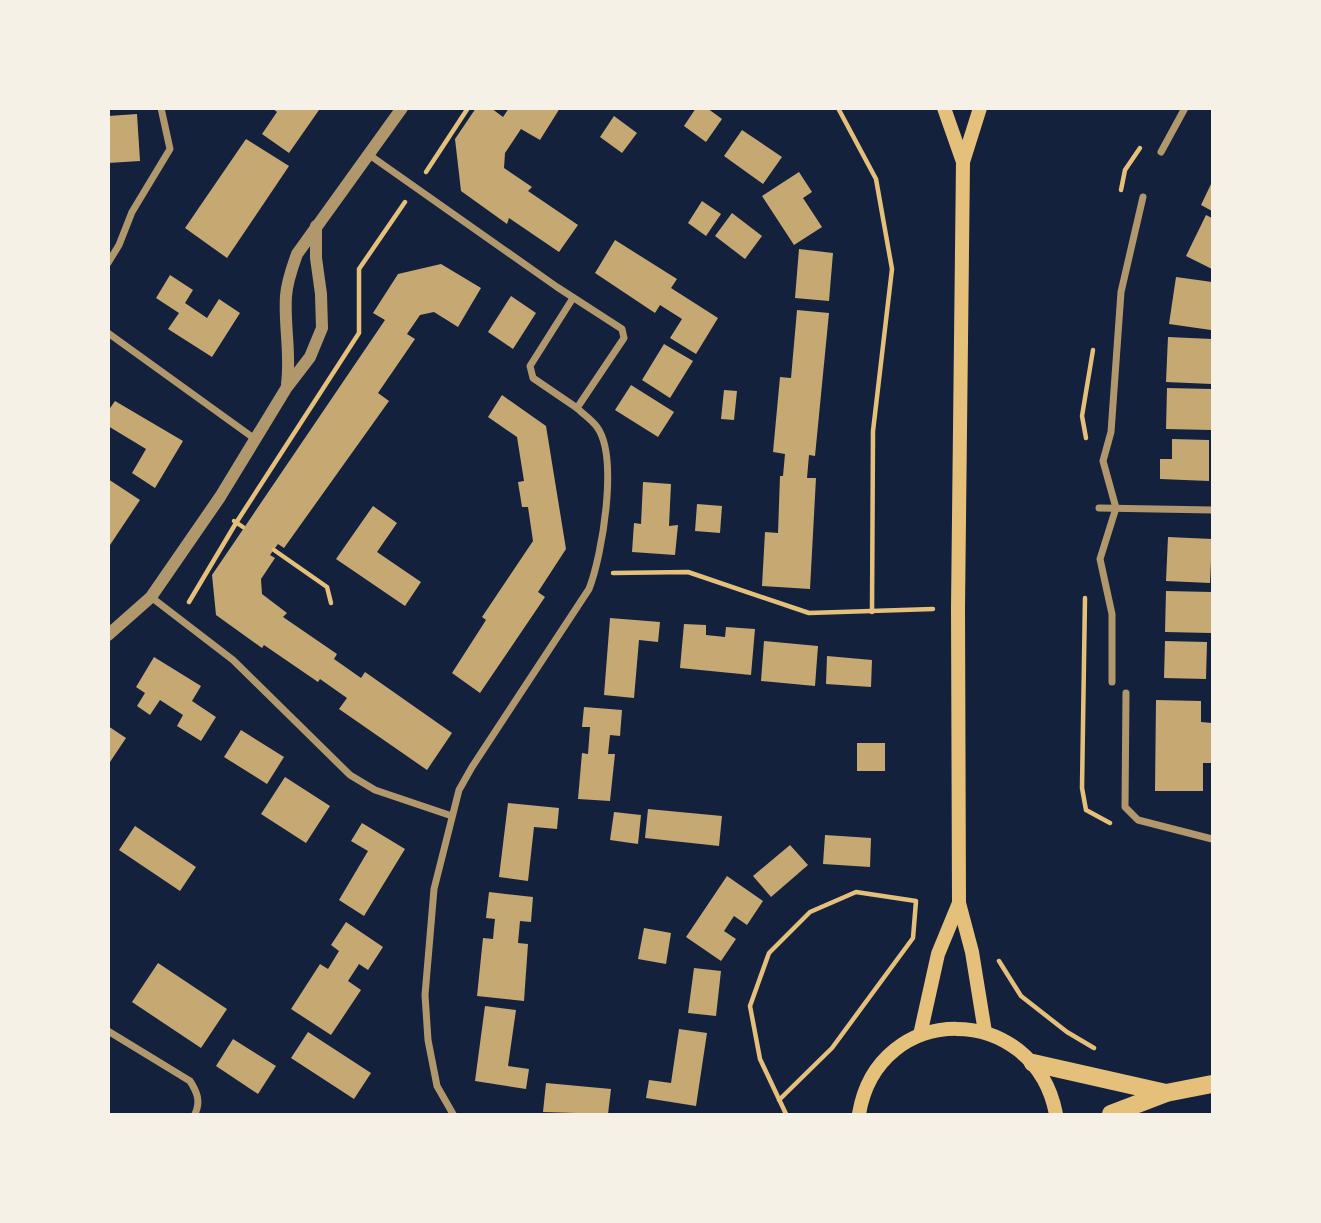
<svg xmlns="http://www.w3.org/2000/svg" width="1321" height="1223" viewBox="0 0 1321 1223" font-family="Arial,sans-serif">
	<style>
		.building { fill: #c6a872 }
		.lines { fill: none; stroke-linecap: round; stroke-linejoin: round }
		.path { stroke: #e5c07b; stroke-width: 4.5 }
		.minor { stroke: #b1986c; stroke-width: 7 }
		.tertiary { stroke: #b1986c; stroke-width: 12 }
		.secondary { stroke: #e5c07b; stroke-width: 14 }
		.primary { stroke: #e5c07b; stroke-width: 18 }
	</style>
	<rect width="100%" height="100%" fill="#14213d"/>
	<!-- building -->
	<g class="building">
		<polygon points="272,108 319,110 289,153 262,134 277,112"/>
		<polygon points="476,108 491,108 503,117 509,108 560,108 540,140 521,129 505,153 504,168 532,187 528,191 578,225 559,252 509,218 507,224 461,191 455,139"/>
		<polygon points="696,108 707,108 722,119 706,142 684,126"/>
		<polygon points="137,114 140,161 108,163 108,116"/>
		<polygon points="614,116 637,133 622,153 600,137"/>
		<polygon points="742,130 782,157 763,184 724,156"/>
		<polygon points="246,139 289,166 227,258 185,228"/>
		<polygon points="799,172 812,192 803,198 822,227 794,245 762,196"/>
		<polygon points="1212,182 1212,211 1201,205"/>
		<polygon points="702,201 721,214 706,236 688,223"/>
		<polygon points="732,213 762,236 745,259 715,236"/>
		<polygon points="1206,215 1212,218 1212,269 1186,256"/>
		<polygon points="615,240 677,279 671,288 718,318 696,354 670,338 682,319 660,305 655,313 595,273"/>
		<polygon points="799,249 833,253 829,301 795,298"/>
		<polygon points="441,264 481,288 458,327 434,312 420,315 407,334 415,339 378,393 389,401 284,548 278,544 270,555 275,558 261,579 262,594 287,613 283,617 337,654 334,659 361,678 365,672 452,733 427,770 339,709 347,698 320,679 318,682 264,645 262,648 216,615 212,575 385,320 373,313 398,274"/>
		<polygon points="170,275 193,290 185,303 207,318 219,299 240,313 212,357 168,329 179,313 156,298"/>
		<polygon points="1176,277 1212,282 1211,330 1169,324"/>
		<polygon points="511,296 536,313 513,349 488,332"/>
		<polygon points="797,310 829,313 815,456 809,455 807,478 816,478 810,589 762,586 765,532 778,533 780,476 783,476 785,454 773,452 780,377 791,378"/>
		<polygon points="1168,337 1212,339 1212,384 1166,382"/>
		<polygon points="664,344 693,361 670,398 642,380"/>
		<polygon points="631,385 674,412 658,437 615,410"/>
		<polygon points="1167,388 1212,389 1211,430 1166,429"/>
		<polygon points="724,390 737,391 734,420 721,419"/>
		<polygon points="502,395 546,426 566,549 538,592 545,597 480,693 452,673 486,620 482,617 533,541 528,507 522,507 518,482 524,481 517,437 488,417"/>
		<polygon points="115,401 183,441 155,488 132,473 146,449 108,426 108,411"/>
		<polygon points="1172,439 1209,440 1209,481 1160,479 1160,459 1172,459"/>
		<polygon points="108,479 140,500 108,548"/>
		<polygon points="643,482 671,484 669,526 678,525 675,555 632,552 634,523 641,524"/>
		<polygon points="697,504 722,506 720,533 695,531"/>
		<polygon points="373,506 397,523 377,552 421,582 405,606 336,559"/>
		<polygon points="1168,537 1212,539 1210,583 1166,581"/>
		<polygon points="1166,591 1212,592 1211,633 1165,632"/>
		<polygon points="610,618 660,622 658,642 639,640 634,698 604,695"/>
		<polygon points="684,624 706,625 706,635 725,637 726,627 755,629 751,675 680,668"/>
		<polygon points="764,641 818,646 815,686 761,681"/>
		<polygon points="1165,641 1207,642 1206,679 1164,678"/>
		<polygon points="827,656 872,660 871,687 826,684"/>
		<polygon points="154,657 201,686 192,701 216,717 201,741 177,726 183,715 160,700 150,715 137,706 145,693 136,687"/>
		<polygon points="1156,700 1201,701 1201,722 1212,723 1212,763 1203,763 1203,791 1155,791"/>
		<polygon points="584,707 622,710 620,736 610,735 608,754 615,754 610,801 578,799 582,753 588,754 590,727 582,727"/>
		<polygon points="108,726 126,738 108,765"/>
		<polygon points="241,730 284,757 267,784 224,757"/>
		<rect x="857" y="743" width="28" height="28"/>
		<polygon points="285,777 330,806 306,843 261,814"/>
		<polygon points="508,803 559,808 557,829 534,827 528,881 499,877"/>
		<polygon points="648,809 722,816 719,846 645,838"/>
		<polygon points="614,812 641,815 638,844 610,840"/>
		<polygon points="362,823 405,849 364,916 339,900 368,851 351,841"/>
		<polygon points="135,826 196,867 180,891 119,850"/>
		<polygon points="825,835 871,838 870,867 823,864"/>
		<polygon points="790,845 808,865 771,897 753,876"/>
		<polygon points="727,876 763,901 747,925 734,916 724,931 736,939 721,961 686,937"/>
		<polygon points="489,892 533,897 531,922 520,921 518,943 528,944 524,1001 477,996 483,938 493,939 494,928 495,919 486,918"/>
		<polygon points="346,922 383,947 368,970 359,964 348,981 361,990 331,1035 291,1009 320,964 328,969 339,951 331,945"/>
		<polygon points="644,928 671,933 666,964 638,959"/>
		<polygon points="158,963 227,1009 201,1048 132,1002"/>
		<polygon points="694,968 721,971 716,1016 688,1013"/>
		<polygon points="485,1006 516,1010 508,1066 529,1069 526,1089 475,1081"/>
		<polygon points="679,1029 707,1033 696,1106 646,1098 649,1080 671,1083"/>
		<polygon points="308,1032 371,1073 354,1099 291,1058"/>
		<polygon points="233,1039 276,1066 258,1094 216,1066"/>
		<polygon points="546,1083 611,1089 608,1114 543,1112"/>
	</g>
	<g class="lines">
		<!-- path -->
		<g class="path">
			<polyline points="838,108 876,179 892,269 873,431 872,612"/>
			<polyline points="426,172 468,108"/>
			<polyline points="1121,190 1125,170 1140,148"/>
			<polyline points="1086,438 1082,416 1093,350"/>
			<polyline points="234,521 243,527"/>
			<polyline points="274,550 327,587 331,603"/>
			<polyline points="613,573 688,572 809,613 933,609"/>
			<polyline points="1085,598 1082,788 1086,810 1110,823"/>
			<polyline points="189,602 236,523 359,333 359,269 405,202"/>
			<polyline points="999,961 1021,996 1067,1032 1094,1048"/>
			<polyline points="779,1100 832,1048 913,938 916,901 856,892 810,912 769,953 750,1006 760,1059 786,1114"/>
		</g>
		<!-- minor -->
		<g class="minor">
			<polyline points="1161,152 1185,108"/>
			<path d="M368 154 557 287 622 329 624 338 577 408C583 414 592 420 597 427 619 457 602 556 589 589L472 767 459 790 434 889 425 995 428 1040 437 1086 453 1114"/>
			<polyline points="108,263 119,245 132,212 170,149 161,108"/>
			<polyline points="573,298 530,366 533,378 577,408"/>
			<polyline points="108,333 255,439"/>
			<polyline points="1099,508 1212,510"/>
			<polyline points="151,597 233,660 350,775 375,790 452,816"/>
			<polyline points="1112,682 1112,614 1100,559 1116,508 1103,461 1111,432 1121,292 1143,197"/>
			<polyline points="1126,693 1125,807 1138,820 1212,839"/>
			<path d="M108 1031 190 1081C197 1092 201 1101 195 1114"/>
		</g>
		<!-- tertiary -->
		<g class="tertiary">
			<path d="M287 384C291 354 284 325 286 296 287 281 292 268 297 254L402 108"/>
			<polyline points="108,635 151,597 220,497 287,387 310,357 322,328 321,294 316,258 316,226"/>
		</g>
		<!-- secondary -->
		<g class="secondary">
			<polyline points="944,108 963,162"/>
			<polyline points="980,108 963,162 958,608 959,903 972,952 985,1032"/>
			<polyline points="920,1035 938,954 959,903"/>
			<path d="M859 1114C878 1000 1034 1001 1056 1114"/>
		</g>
		<!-- primary -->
		<g class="primary">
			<polyline points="1033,1063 1166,1093"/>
			<polyline points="1111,1114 1166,1093 1212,1084"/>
		</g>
	</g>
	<!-- border -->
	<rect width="1321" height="1223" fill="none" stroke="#f6f1e7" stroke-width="220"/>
</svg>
